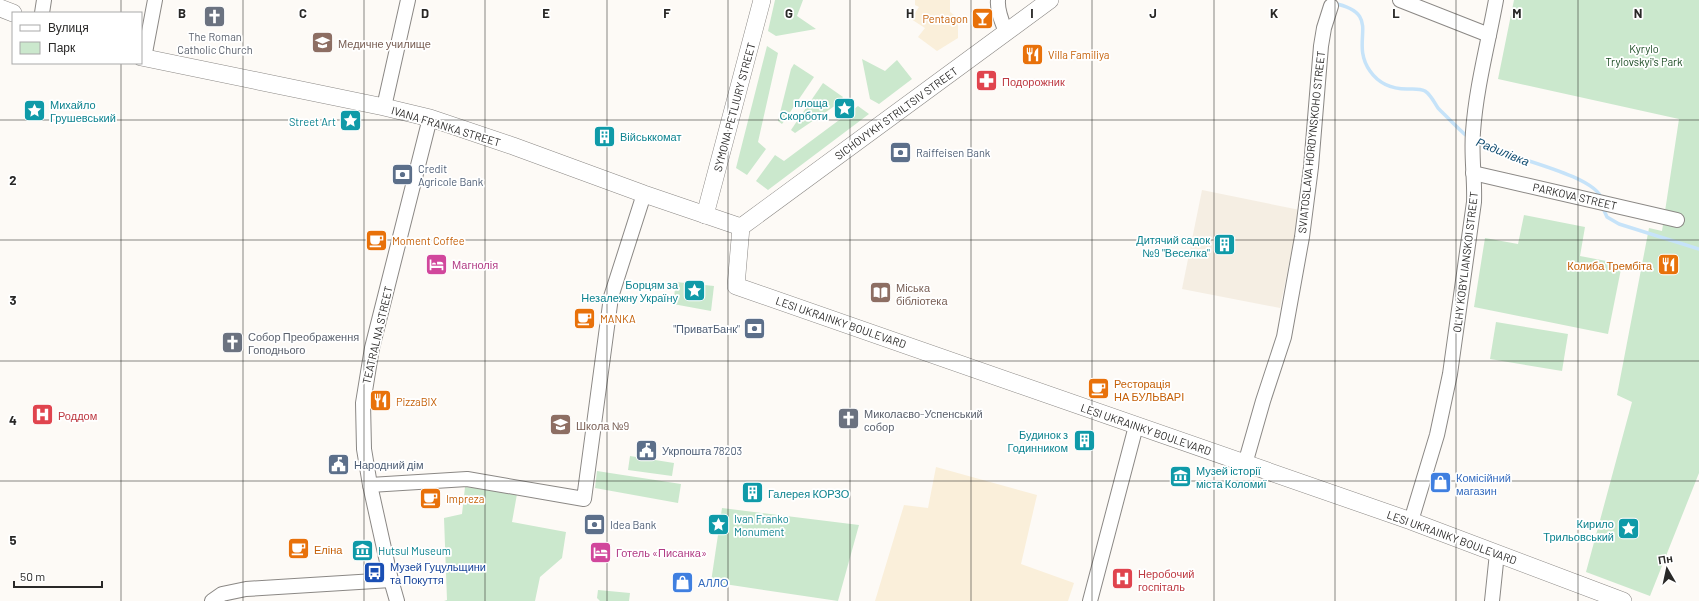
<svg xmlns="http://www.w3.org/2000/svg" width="1699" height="601" viewBox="0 0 1699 601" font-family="Barlow,sans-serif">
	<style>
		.commercial { fill: #faefda }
		.built { fill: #f5eee3 }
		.green { fill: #cbe8cd }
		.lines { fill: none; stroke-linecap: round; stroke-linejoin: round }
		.stream { stroke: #c6e3f9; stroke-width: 3.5 }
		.minor-casing { stroke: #8b8885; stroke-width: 16 }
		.tertiary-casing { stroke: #8b8885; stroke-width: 18 }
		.minor { stroke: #fff; stroke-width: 14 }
		.tertiary { stroke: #fff; stroke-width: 17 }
		.grid { fill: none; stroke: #292827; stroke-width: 1; stroke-opacity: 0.55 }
		.labels { text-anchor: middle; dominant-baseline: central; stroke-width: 3.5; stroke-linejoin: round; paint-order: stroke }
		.food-label { font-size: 11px; fill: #c56008; stroke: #fff; text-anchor: start }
		.worship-label { font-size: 11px; fill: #5b616d; stroke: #fff; text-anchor: start }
		.education-label { font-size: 11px; fill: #785e54; stroke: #fff; text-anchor: start }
		.park-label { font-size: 11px; fill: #1a4a22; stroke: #fff }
		.health-label { font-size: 11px; fill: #be3a42; stroke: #fff; text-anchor: start }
		.culture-label { font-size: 11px; fill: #0d838f; stroke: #fff; text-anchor: end }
		.street-label { font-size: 11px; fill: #292827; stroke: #fff }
		.service-label { font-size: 11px; fill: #4e5e75; stroke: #fff; text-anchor: start }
		.hotel-label { font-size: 11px; fill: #b23c85; stroke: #fff; text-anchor: start }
		.shop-label { font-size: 11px; fill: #366cbe; stroke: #fff; text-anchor: start }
		.transit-label { font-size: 11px; fill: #164399; stroke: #fff; text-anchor: start }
		.water-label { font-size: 12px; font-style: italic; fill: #144f73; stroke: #fff }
		.grid-label { font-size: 13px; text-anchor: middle; font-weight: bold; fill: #292827; stroke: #fff; stroke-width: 3.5; stroke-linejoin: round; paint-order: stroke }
	</style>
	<rect width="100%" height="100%" fill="#fdfaf6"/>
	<!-- commercial -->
	<g class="commercial">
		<polygon points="915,0 950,0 950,12 958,18 958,38 937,51 918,37 925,28 911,19 919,7 915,5"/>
		<polygon points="936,467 1037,495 1021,564 1074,583 1068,601 875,601 904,505 928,508"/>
	</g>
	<!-- built -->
	<polygon class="built" points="1202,190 1300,210 1280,308 1182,289"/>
	<!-- green -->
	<g class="green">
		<polygon points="775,0 803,0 797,16 816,29 776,36 768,31"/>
		<polygon points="1514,0 1699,0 1699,473 1650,596 1586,572 1632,402 1617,395 1649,228 1662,231 1679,119 1498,79"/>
		<polygon points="767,46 778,53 758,142 766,149 747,175 736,168"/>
		<polygon points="862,59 885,71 897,60 912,79 879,104 870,99"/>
		<polygon points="794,64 814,77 782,124 778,121 791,69"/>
		<polygon points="823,83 843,97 839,103 795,133 791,130"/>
		<polygon points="858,106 869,114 768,190 756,181 775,155 784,161"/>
		<polygon points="1524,215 1585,227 1580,256 1622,264 1608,334 1474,307 1485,238 1518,244"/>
		<polygon points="676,282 714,286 711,311 673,304"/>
		<polygon points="1496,322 1568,334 1562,371 1490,359"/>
		<polygon points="630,456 674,463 672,476 628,470"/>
		<polygon points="597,471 681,484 678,503 595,488"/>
		<polygon points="465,487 491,489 517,494 512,522 566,532 562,558 540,577 535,601 444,601 447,600 444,518 462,514"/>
		<polygon points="722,508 859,525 838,601 711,582"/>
		<polygon points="598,590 630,593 629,601 600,601 597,598"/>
	</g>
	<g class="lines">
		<!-- stream -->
		<g class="stream">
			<path d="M1333 3C1385 14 1348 40 1370 71 1379 84 1392 89 1407 89 1413 89 1419 88 1425 91 1431 95 1434 102 1438 108 1448 118 1458 129 1469 138"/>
			<path d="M1476 142C1500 156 1597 174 1602 200"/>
			<polyline points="1602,206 1607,217 1619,224 1699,249"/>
		</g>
		<defs>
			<g id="minor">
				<path d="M998 0C997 11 1002 22 1006 32"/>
				<polyline points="1400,0 1489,35"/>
				<polyline points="42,13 44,0"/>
				<polyline points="144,58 155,0"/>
				<polyline points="384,107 408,0"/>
				<polyline points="1473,173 1677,220"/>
				<polyline points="1245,464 1263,401 1284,337 1302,237 1311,167 1321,46 1324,28 1331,6"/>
				<polyline points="370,485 467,479 584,499 611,297 644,194"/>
				<path d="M1411 521 1437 435 1450 374 1474 202C1475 179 1471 156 1473 132 1476 88 1488 44 1496 0"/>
				<polyline points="212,601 222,594 246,589 391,580"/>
				<polyline points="397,601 391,580 370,485 364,449 363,403 372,348 430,118"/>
				<polyline points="1090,601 1136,426"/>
				<polyline points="1492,601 1497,553"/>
			</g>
			<g id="tertiary">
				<polyline points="0,8 13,13"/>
				<polyline points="141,57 384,107 430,118 513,146 644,194 741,227"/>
				<polyline points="705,215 762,0"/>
				<polyline points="741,227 736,286 1411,521 1623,601"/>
				<polyline points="741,227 1050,0"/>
			</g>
		</defs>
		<!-- minor casing -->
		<use href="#minor" class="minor-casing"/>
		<!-- tertiary casing -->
		<use href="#tertiary" class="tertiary-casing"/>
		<!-- minor -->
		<use href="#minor" class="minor"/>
		<!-- tertiary -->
		<use href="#tertiary" class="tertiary"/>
	</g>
	<!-- grid -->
	<path class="grid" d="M121 0V13M243 0V601M364 0V601M485 0V601M607 0V601M728 0V601M850 0V601M971 0V601M1092 0V601M1214 0V601M1335 0V601M1456 0V601M1578 0V601M121 63V601M0 120H1699M0 240H1699M0 361H1699M0 481H1699"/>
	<!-- icons -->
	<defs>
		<symbol id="church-square" viewBox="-11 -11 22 22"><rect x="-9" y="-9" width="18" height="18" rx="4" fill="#6b7280" stroke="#fff"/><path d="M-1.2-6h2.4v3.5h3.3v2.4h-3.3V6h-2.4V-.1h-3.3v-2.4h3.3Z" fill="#fff"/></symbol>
		<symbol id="bar-square" viewBox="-11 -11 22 22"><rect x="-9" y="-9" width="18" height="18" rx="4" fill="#e8710a" stroke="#fff"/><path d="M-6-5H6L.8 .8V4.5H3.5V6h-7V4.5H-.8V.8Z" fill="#fff"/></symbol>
		<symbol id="school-square" viewBox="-11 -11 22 22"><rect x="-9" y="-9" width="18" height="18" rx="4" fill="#8d6e63" stroke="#fff"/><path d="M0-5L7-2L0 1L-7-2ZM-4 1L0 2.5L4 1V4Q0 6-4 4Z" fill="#fff"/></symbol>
		<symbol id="restaurant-square" viewBox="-11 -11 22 22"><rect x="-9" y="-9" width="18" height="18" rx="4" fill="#e8710a" stroke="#fff"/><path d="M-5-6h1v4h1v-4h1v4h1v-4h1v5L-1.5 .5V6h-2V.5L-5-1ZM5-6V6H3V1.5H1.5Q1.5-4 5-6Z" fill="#fff"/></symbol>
		<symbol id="pharmacy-square" viewBox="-11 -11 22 22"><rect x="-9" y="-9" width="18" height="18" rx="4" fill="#e0444e" stroke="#fff"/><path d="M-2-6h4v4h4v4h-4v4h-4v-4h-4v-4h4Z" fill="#fff"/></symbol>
		<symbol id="sight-square" viewBox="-11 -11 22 22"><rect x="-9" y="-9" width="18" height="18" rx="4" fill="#0f9aa8" stroke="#fff"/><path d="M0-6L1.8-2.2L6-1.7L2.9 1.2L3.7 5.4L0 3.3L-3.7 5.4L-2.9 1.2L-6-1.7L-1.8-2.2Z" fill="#fff"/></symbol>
		<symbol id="building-square" viewBox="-11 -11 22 22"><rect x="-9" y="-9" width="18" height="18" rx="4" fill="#0f9aa8" stroke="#fff"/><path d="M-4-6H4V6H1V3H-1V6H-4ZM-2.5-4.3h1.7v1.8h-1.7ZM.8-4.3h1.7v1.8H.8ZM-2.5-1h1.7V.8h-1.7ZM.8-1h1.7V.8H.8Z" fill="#fff"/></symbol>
		<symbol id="bank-square" viewBox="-11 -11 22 22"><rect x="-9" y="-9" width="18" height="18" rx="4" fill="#5c6f8a" stroke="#fff"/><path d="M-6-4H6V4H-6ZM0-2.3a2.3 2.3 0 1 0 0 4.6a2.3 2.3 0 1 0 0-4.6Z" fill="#fff"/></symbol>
		<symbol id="cafe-square" viewBox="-11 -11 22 22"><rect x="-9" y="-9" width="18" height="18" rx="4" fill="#e8710a" stroke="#fff"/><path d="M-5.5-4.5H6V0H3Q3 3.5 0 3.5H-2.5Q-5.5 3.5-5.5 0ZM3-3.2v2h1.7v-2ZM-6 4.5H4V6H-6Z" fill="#fff"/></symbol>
		<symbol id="hotel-square" viewBox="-11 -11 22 22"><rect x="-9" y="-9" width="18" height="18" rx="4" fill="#d1479c" stroke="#fff"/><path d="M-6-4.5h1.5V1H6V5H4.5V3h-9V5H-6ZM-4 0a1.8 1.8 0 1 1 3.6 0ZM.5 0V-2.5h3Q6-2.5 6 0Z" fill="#fff"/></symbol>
		<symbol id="library-square" viewBox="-11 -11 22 22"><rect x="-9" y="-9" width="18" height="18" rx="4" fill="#8d6e63" stroke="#fff"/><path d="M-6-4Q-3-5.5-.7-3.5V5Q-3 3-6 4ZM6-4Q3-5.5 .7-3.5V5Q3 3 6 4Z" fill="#fff"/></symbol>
		<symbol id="hospital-square" viewBox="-11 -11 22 22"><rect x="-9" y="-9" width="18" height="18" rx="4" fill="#e0444e" stroke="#fff"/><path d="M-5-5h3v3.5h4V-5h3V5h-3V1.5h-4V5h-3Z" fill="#fff"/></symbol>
		<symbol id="civic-square" viewBox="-11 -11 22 22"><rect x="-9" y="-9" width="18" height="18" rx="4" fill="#5c6f8a" stroke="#fff"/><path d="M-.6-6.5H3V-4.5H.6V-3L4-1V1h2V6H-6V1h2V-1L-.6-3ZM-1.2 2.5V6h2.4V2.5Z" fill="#fff"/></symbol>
		<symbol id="museum-square" viewBox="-11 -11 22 22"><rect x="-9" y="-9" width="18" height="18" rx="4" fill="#0f9aa8" stroke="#fff"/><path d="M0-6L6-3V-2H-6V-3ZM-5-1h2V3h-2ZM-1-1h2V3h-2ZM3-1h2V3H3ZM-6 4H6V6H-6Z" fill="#fff"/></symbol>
		<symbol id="shop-square" viewBox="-11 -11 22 22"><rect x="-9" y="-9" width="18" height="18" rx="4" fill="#3f7fe0" stroke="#fff"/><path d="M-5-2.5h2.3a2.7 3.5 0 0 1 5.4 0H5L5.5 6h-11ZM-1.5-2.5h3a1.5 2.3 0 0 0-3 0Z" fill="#fff"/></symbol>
		<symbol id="bus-square" viewBox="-11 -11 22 22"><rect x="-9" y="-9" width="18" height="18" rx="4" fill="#1a4fb4" stroke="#fff"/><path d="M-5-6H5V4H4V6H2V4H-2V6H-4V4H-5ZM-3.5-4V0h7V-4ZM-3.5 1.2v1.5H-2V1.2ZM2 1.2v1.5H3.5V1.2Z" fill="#fff"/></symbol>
	</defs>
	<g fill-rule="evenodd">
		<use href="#church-square" x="202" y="4" width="25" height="25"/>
		<use href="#bar-square" x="970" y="6" width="25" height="25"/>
		<use href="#school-square" x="310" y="30" width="25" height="25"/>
		<use href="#restaurant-square" x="1020" y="42" width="25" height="25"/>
		<use href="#pharmacy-square" x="974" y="68" width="25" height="25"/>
		<use href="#sight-square" x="832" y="96" width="25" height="25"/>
		<use href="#sight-square" x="22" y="98" width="25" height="25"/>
		<use href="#sight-square" x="338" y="108" width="25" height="25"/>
		<use href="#building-square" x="592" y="124" width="25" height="25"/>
		<use href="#bank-square" x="888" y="140" width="25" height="25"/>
		<use href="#bank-square" x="390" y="162" width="25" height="25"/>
		<use href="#cafe-square" x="364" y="228" width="25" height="25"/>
		<use href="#building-square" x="1212" y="232" width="25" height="25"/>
		<use href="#hotel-square" x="424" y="252" width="25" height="25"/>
		<use href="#restaurant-square" x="1656" y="252" width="25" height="25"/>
		<use href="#sight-square" x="682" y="278" width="25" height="25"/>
		<use href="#library-square" x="868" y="280" width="25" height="25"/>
		<use href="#cafe-square" x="572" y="306" width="25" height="25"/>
		<use href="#bank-square" x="742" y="316" width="25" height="25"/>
		<use href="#church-square" x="220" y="330" width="25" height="25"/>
		<use href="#cafe-square" x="1086" y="376" width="25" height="25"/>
		<use href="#restaurant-square" x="368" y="388" width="25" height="25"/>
		<use href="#hospital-square" x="30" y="402" width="25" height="25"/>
		<use href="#church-square" x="836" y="406" width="25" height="25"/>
		<use href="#school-square" x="548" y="412" width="25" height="25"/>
		<use href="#building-square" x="1072" y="428" width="25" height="25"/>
		<use href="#civic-square" x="634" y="438" width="25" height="25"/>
		<use href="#civic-square" x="326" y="452" width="25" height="25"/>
		<use href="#museum-square" x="1168" y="464" width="25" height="25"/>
		<use href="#shop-square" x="1428" y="470" width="25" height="25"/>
		<use href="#building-square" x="740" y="480" width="25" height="25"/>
		<use href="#cafe-square" x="418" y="486" width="25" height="25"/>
		<use href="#bank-square" x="582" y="512" width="25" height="25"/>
		<use href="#sight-square" x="706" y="512" width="25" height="25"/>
		<use href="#sight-square" x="1616" y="516" width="25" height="25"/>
		<use href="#cafe-square" x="286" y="536" width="25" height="25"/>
		<use href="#museum-square" x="350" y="538" width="25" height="25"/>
		<use href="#hotel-square" x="588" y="540" width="25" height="25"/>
		<use href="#bus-square" x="362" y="560" width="25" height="25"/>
		<use href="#hospital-square" x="1110" y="566" width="25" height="25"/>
		<use href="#shop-square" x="670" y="570" width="25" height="25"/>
	</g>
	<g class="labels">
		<!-- food labels -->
		<g class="food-label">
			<text x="968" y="18" text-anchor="end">Pentagon</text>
			<text x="1048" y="54">Villa Familiya</text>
			<text x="392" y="240">Moment Coffee</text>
			<text x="1652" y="265" text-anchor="end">Колиба Трембіта</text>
			<text x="600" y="318">MANKA</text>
			<text x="1114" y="383">Ресторація<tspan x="1114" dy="13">НА БУЛЬВАРІ</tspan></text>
			<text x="396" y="401">PizzaBIX</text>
			<text x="446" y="498">Impreza</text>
			<text x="314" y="549">Еліна</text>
		</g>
		<!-- worship labels -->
		<g class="worship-label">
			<text x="215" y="36" text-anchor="middle">The Roman<tspan x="215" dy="13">Catholic Church</tspan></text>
			<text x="248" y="336">Собор Преображення<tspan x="248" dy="13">Гоподнього</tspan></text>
			<text x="864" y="413">Миколаєво-Успенський<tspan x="864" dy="13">собор</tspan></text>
		</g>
		<!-- education labels -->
		<g class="education-label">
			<text x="338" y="43">Медичне училище</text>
			<text x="896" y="287">Міська<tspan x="896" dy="13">бібліотека</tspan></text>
			<text x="576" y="425">Школа №9</text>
		</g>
		<!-- park labels -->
		<g class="park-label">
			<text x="1644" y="48">Kyrylo<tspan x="1644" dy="13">Trylovskyi's Park</tspan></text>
		</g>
		<!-- health labels -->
		<g class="health-label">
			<text x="1002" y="81">Подорожник</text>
			<text x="58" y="415">Роддом</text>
			<text x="1138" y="573">Неробочий<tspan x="1138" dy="13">госпіталь</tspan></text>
		</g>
		<!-- culture labels -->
		<g class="culture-label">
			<text x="828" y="102">площа<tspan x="828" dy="13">Скорботи</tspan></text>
			<text x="50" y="104" text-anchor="start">Михайло<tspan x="50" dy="13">Грушевський</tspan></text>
			<text x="336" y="121">Street Art</text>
			<text x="620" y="136" text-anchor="start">Військкомат</text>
			<text x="1210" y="239">Дитячий садок<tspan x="1210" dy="13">№9 "Веселка"</tspan></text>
			<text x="678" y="284">Борцям за<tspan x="678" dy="13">Незалежну Україну</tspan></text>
			<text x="1068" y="434">Будинок з<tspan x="1068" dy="13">Годинником</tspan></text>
			<text x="1196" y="470" text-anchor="start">Музей історії<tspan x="1196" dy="13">міста Коломиї</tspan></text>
			<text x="768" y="493" text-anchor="start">Галерея КОРЗО</text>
			<text x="734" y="518" text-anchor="start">Ivan Franko<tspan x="734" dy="13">Monument</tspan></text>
			<text x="1614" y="523">Кирило<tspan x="1614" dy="13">Трильовський</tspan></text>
			<text x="378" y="550" text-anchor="start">Hutsul Museum</text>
		</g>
		<!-- street labels -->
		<g class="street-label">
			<text transform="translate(734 107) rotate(-75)">SYMONA PETLIURY STREET</text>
			<text transform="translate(896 113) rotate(-36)">SICHOVYKH STRILTSIV STREET</text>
			<text transform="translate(446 126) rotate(17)">IVANA FRANKA STREET</text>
			<text transform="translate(1311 142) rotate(-84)">SVIATOSLAVA HORDYNSKOHO STREET</text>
			<text transform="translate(1575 196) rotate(13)">PARKOVA STREET</text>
			<text transform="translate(1465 262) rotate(-83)">OLHY KOBYLIANSKOI STREET</text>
			<text transform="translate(841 322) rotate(19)">LESI UKRAINKY BOULEVARD</text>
			<text transform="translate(377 335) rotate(-77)">TEATRALNA STREET</text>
			<text transform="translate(1146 429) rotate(19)">LESI UKRAINKY BOULEVARD</text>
			<text transform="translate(1452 537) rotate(20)">LESI UKRAINKY BOULEVARD</text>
		</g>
		<!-- service labels -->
		<g class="service-label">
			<text x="916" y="152">Raiffeisen Bank</text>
			<text x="418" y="168">Credit<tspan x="418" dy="13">Agricole Bank</tspan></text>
			<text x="740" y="328" text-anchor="end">"ПриватБанк"</text>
			<text x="662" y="450">Укрпошта 78203</text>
			<text x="354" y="464">Народний дім</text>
			<text x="610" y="524">Idea Bank</text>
		</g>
		<!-- hotel labels -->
		<g class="hotel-label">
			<text x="452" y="264">Магнолія</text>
			<text x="616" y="552">Готель «Писанка»</text>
		</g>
		<!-- shop labels -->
		<g class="shop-label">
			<text x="1456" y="477">Комісійний<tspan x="1456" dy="13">магазин</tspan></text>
			<text x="698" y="582">АЛЛО</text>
		</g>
		<!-- transit labels -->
		<g class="transit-label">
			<text x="390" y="566">Музей Гуцульщини<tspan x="390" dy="13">та Покуття</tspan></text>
		</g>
		<!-- water labels -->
		<g class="water-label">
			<text transform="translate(1503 151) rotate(22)">Радилівка</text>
		</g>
	</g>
	<g class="grid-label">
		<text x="182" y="18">B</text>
		<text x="303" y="18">C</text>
		<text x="425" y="18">D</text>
		<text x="546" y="18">E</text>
		<text x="667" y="18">F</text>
		<text x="789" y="18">G</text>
		<text x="910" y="18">H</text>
		<text x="1032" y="18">I</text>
		<text x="1153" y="18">J</text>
		<text x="1274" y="18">K</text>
		<text x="1396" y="18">L</text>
		<text x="1517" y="18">M</text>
		<text x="1638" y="18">N</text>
		<text x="13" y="185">2</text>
		<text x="13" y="305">3</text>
		<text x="13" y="425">4</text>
		<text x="13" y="545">5</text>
	</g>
	<!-- legend -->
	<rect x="12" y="12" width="130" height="52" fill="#ffffff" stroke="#a9a9a9"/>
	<rect x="20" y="25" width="20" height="6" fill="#ffffff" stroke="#a9a9a9"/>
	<text x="48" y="32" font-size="12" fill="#292827">Вулиця</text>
	<rect x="20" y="42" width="20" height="12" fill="#cbe8cd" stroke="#a9a9a9"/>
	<text x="48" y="52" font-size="12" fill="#292827">Парк</text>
	<!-- north arrow -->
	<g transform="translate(1667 569) rotate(351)" stroke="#ffffff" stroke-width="3" paint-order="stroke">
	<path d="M0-3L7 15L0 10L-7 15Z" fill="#292827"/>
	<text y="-6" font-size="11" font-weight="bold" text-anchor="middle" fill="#292827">Пн</text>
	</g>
	<!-- scale -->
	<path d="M14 581v6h88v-6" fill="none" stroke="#292827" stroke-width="2"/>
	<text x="20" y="581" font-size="12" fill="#292827" stroke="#ffffff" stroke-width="3" paint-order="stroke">50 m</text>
</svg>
